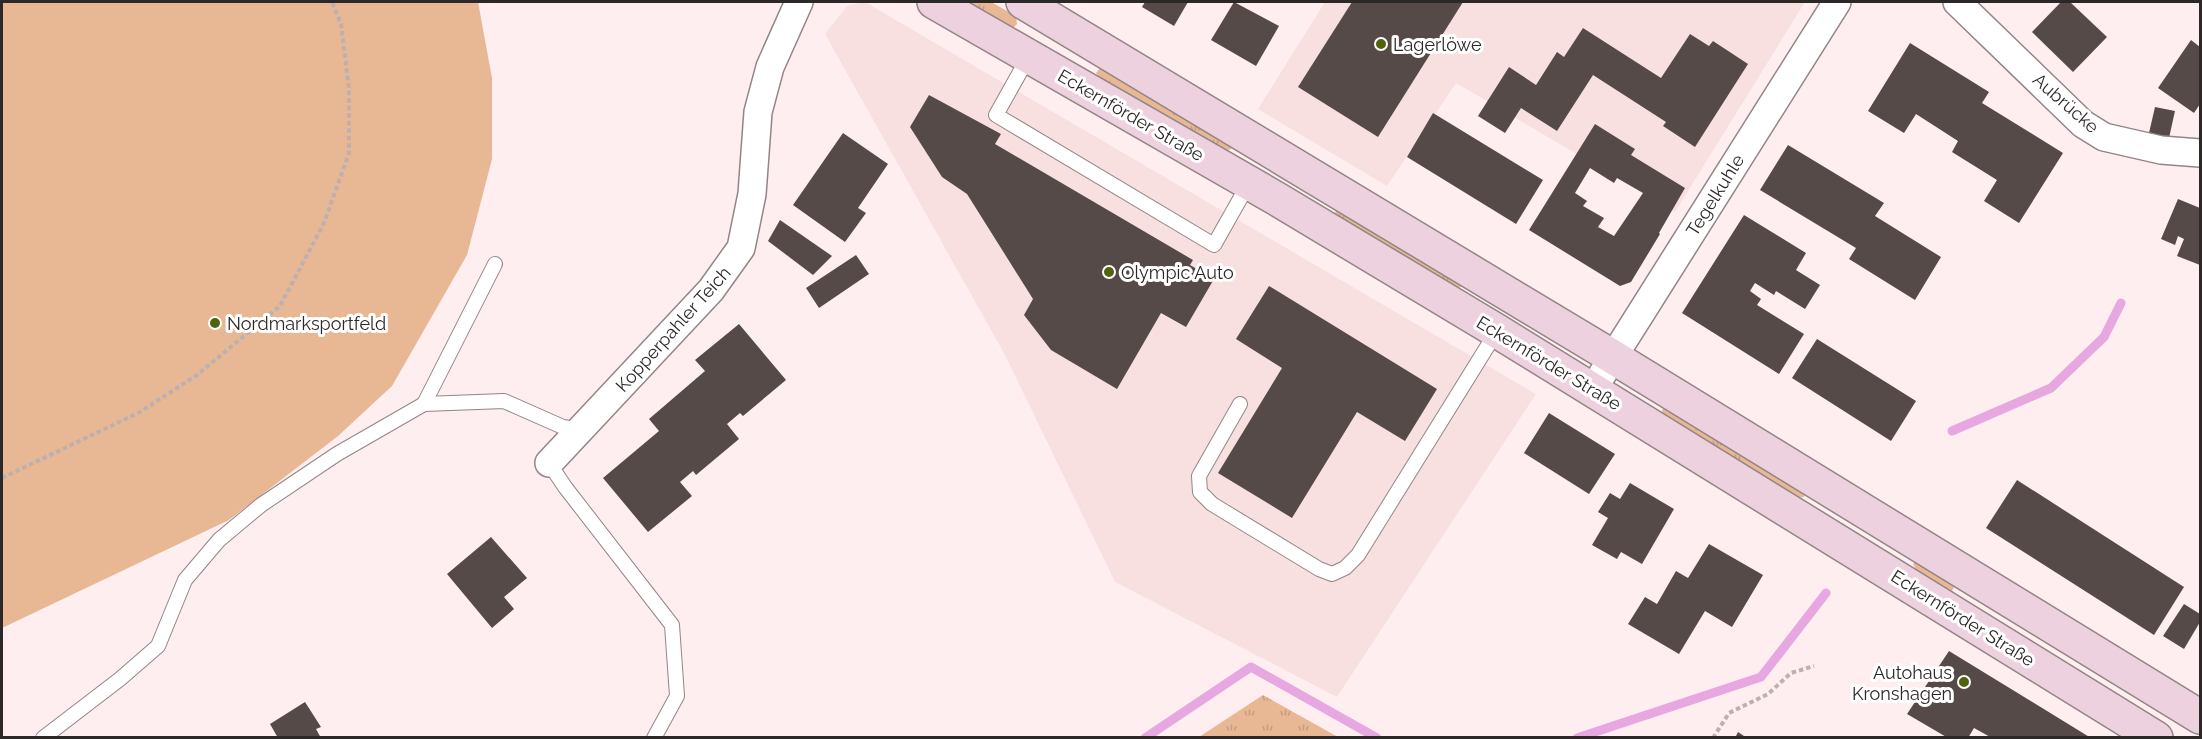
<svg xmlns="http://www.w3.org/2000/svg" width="2202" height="739" viewBox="0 0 2202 739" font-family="Raleway,sans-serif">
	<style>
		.built { fill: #f8e0e1 }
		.grass { fill: url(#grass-tufts) }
		.pitch { fill: #e8b794 }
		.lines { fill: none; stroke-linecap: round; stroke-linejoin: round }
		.stream { stroke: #e7a7e1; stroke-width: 9 }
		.building { fill: #554a47; fill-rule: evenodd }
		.service-casing { stroke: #928586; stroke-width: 16 }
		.minor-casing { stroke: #928586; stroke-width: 30 }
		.secondary-casing { stroke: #928586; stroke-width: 36 }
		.path { stroke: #bcb0b1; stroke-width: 4; stroke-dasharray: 4.5 3; stroke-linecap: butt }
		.service { stroke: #fff; stroke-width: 14 }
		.minor { stroke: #fff; stroke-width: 27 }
		.secondary { stroke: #eed1df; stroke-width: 33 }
		.poi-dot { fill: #50630c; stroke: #fff; stroke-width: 2 }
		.labels { text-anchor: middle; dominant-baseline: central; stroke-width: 6; stroke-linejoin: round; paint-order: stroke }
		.poi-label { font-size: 18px; fill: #2d2828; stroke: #fff; text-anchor: start }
		.street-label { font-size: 18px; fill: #2d2828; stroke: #fff }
	</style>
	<defs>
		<pattern id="grass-tufts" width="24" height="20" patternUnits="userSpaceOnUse" patternTransform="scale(1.5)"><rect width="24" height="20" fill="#e8b794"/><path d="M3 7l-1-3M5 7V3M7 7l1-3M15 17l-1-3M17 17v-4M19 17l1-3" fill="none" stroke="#c79d80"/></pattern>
	</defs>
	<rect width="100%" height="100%" fill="#feeeef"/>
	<!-- built -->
	<g class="built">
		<polygon points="865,2 1536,394 1337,697 1115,582 1005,355 825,34 847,6"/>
		<polygon points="1325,2 1805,2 1675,212 1456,83 1387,186 1258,109"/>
	</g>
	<!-- grass -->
	<g class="grass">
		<polygon points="966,2 991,2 1016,16 1017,24 1014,27 1009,27"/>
		<polygon points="1103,67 1232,146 1231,149 1225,151 1101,80 1096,73 1100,68"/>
		<polygon points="1341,208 1462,284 1462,286 1457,289 1338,218 1335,214 1336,210"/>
		<polygon points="1665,407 1805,493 1804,497 1797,498 1663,414 1662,410"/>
		<polygon points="1917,562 1953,583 1954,587 1952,591 1949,592 1916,571 1913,563"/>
		<polygon points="1263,695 1338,737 1199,737"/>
	</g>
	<!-- pitch -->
	<polygon class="pitch" points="2,2 480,2 478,2 492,78 492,159 467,255 392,386 338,436 229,520 2,628"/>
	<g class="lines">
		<!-- stream -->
		<g class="stream">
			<polyline points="1952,431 2051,388 2104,337 2121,303"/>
			<polyline points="1145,738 1251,667 1377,738"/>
			<polyline points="1577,738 1761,677 1826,593"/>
		</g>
	</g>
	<!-- building -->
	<g class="building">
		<polygon points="1145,2 1188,2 1174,26 1142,7"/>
		<polygon points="1234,2 1279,26 1256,66 1211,40"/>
		<polygon points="1352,2 1463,2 1378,137 1298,87"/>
		<polygon points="2061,2 2070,2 2107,37 2073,72 2032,32"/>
		<polygon points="1583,28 1661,78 1690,34 1709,46 1713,41 1748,64 1695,147 1663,126 1666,122 1593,75 1557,131 1521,108 1505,133 1478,116 1509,67 1536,85 1557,52 1564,57"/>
		<polygon points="2191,40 2200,47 2200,104 2194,113 2158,88"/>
		<polygon points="1910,43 1989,92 1982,103 2063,153 2019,223 1984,201 1997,180 1952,152 1958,141 1916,114 1904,133 1868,111"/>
		<polygon points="929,95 1001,134 995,144 1193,260 1190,265 1214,279 1186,327 1161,313 1117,389 1051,350 1024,315 1033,299 967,194 942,177 910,127"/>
		<polygon points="2155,107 2175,111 2169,138 2149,133"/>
		<polygon points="1433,113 1543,180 1516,224 1407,157"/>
		<path d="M1595 124 1635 149 1631 155 1685 188 1659 233 1660 234 1631 282 1620 286 1529 230ZM1590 168 1614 183 1617 178 1643 193 1614 236 1598 227 1604 218 1583 206 1587 201 1575 193Z"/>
		<polygon points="843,133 888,164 858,208 866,213 845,242 793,205"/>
		<polygon points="1788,145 1884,203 1875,216 1941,257 1915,300 1849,259 1856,248 1760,190"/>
		<polygon points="2178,199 2200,208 2200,265 2177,256 2184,239 2178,236 2175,245 2161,239"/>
		<polygon points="1744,215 1806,253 1796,270 1820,285 1805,309 1776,291 1774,295 1755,283 1750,291 1761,299 1757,305 1804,334 1779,374 1682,313"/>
		<polygon points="780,220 832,256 813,275 768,241"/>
		<polygon points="856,255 869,274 819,308 806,288"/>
		<polygon points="1269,286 1437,389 1405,441 1357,412 1292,518 1218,473 1282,368 1236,339"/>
		<polygon points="739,324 786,380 743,416 740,413 727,424 739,439 696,475 693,471 680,482 692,496 648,532 603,478 659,431 649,419 705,371 695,360"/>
		<polygon points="1817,339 1916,401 1891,441 1792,378"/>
		<polygon points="1549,413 1615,454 1589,494 1524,453"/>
		<polygon points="2017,480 2184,587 2154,635 1986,528"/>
		<polygon points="1630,483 1674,509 1642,564 1621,552 1617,559 1592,545 1608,518 1598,512 1610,493 1620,499"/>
		<polygon points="491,537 527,578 504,597 514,609 492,628 447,574"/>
		<polygon points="1709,544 1763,575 1732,627 1705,611 1679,654 1628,624 1645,597 1657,604 1676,571 1688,578"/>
		<polygon points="2184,604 2200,614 2200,622 2184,649 2163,636"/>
		<polygon points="1949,651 2091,738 1992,738 1974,728 1968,738 1948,738 1907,714"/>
		<polygon points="305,702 321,727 316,729 321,738 278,738 270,724"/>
		<polygon points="1738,732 1747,738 1735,738"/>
	</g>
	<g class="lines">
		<defs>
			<g id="service">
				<polyline points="1029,56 996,115 1214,245 1249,183"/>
				<polyline points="424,404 495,264"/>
				<polyline points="1240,404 1199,476 1200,492 1212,504 1319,569 1332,574 1345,568 1358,555 1497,331"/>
				<polyline points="549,463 565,487 672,625 677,696 654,738"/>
				<polyline points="43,738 120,679 158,646 185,580 219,540 261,505 337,454 424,404 504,401 563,427 580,430"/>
			</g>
			<g id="minor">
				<polyline points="1957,2 2083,124 2104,137 2161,150 2200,153"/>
				<polyline points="1593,389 1837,2"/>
				<polyline points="549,463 711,290 741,248 752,194 758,112 770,67 799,2"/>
			</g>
			<g id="secondary">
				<polyline points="934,2 1277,199 1497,331 2156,738"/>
				<polyline points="1023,2 1613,357 2200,717"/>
			</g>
		</defs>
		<!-- service casing -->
		<use href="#service" class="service-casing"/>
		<!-- minor casing -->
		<use href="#minor" class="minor-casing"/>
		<!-- secondary casing -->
		<use href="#secondary" class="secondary-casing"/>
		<!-- path -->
		<g class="path">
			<polyline points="2,478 140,412 197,375 280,306 324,223 349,153 349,89 341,24 332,2"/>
			<polyline points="1713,738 1729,713 1768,694 1791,673 1814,666"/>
		</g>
		<!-- service -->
		<use href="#service" class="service"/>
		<!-- minor -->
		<use href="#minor" class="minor"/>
		<!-- secondary -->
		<use href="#secondary" class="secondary"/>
	</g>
	<!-- markers -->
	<g class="poi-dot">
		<circle cx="1381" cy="44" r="6"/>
		<circle cx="1109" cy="272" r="6"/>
		<circle cx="215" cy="323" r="6"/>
		<circle cx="1964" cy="682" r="6"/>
	</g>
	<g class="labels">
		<!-- poi labels -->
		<g class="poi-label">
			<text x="1393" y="44">Lagerlöwe</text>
			<text x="1121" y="272">Olympic Auto</text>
			<text x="227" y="323">Nordmarksportfeld</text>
			<text x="1952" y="672" text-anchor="end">Autohaus<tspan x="1952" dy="21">Kronshagen</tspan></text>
		</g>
		<!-- street labels -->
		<g class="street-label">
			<text transform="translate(2066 103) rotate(41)">Aubrücke</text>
			<text transform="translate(1131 115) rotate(30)">Eckernförder Straße</text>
			<text transform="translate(1715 195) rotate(-58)">Tegelkuhle</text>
			<text transform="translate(673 329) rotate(-48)">Kopperpahler Teich</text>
			<text transform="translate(1549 363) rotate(31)">Eckernförder Straße</text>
			<text transform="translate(1963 618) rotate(32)">Eckernförder Straße</text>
		</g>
	</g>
	<!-- border -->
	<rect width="2202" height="739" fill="none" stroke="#2d2828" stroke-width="6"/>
</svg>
